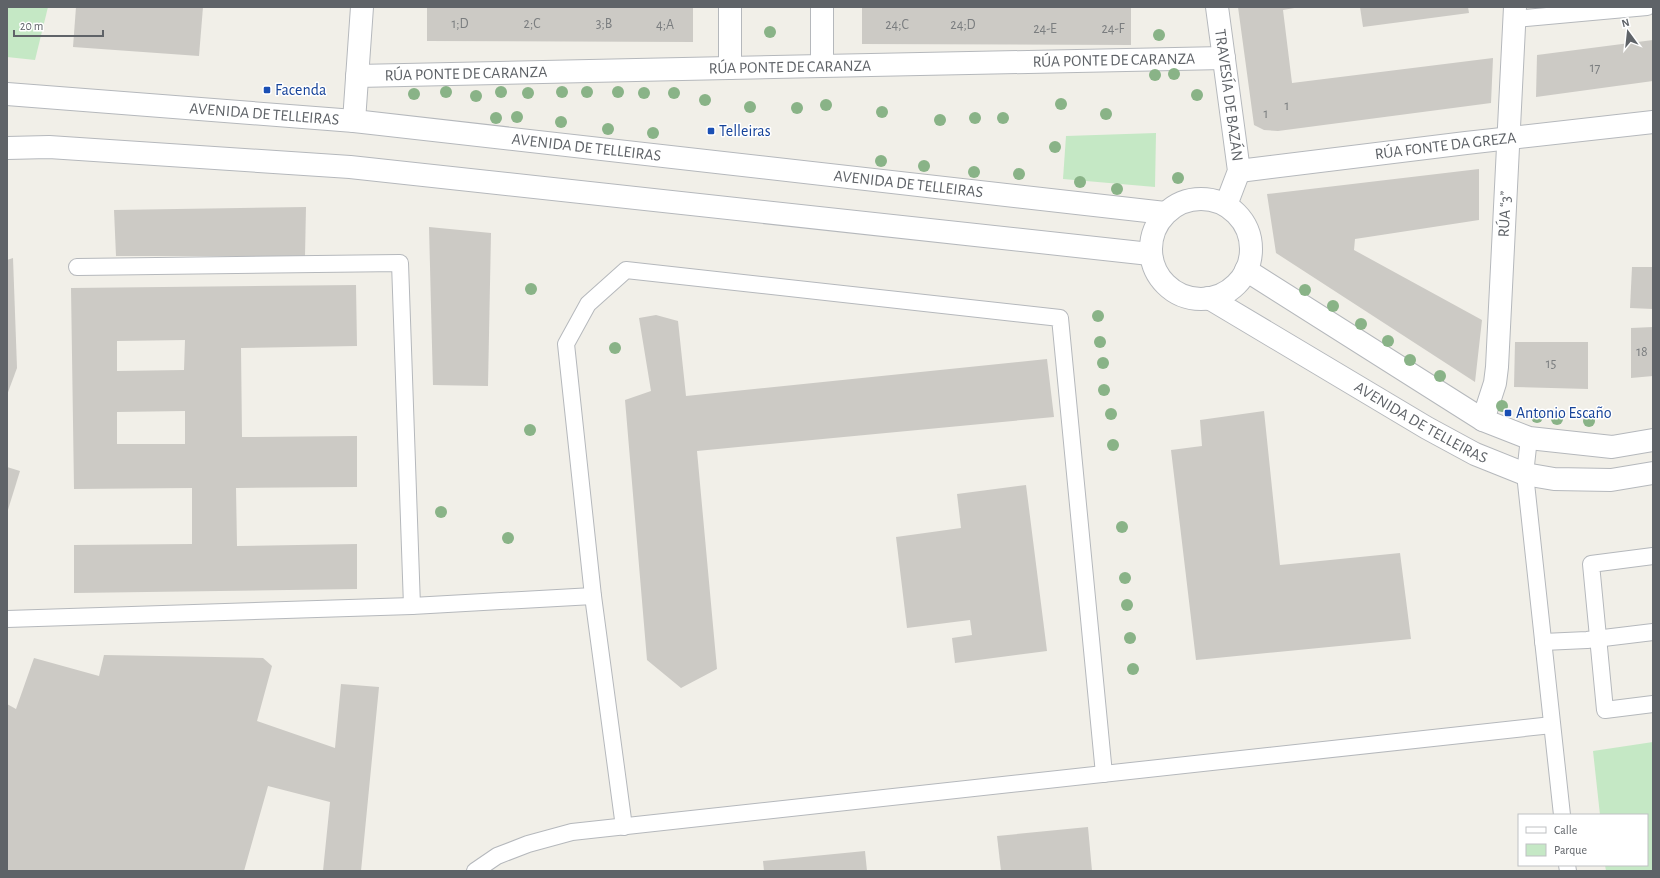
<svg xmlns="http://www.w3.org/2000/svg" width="1660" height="878" viewBox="0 0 1660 878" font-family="'Alegreya Sans',sans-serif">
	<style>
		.green { fill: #c5e8c5 }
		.building { fill: #cccac5; fill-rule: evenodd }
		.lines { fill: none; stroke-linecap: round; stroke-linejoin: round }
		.service-casing { stroke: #b5b8bc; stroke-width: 18 }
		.pedestrian-casing { stroke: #b5b8bc; stroke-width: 24 }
		.minor-casing { stroke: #b5b8bc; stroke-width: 24 }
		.service { stroke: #fff; stroke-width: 16 }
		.pedestrian { stroke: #fff; stroke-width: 22 }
		.minor { stroke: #fff; stroke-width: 22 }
		.tree { fill: #89b387 }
		.transit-dot { fill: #1a4fb4; stroke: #fff; stroke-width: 1.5 }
		.labels { text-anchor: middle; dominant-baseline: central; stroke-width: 3; stroke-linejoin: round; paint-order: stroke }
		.number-label { font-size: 14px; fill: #7a7d7f }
		.street-label { font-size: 16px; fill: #5f6368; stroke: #fff }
		.transit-label { font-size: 16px; fill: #164399; stroke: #fff; text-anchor: start }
	</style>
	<rect width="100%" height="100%" fill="#f1efe8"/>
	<!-- green -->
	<g class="green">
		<polygon points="7,7 48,7 35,60 7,57"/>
		<polygon points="1156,133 1155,187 1063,179 1066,136"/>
		<polygon points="1653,742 1653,871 1606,871 1605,865 1647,865 1647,815 1600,815 1593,751"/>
	</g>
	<!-- building -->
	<g class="building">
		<polygon points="76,7 203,7 199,56 73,47"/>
		<polygon points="427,7 693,7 693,42 427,41"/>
		<polygon points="862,7 1131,7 1131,45 862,44"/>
		<polygon points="1238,7 1300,7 1283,10 1292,83 1493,58 1491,103 1278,131 1264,130 1254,125"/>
		<polygon points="1360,7 1468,7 1469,13 1363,27"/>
		<polygon points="1653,40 1653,81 1536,97 1537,55"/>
		<polygon points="1479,169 1479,220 1355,239 1354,250 1482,320 1475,382 1276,253 1267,194"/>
		<polygon points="306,207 305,256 116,256 114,210"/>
		<polygon points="429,227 491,233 488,386 433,385"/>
		<polygon points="13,258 17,368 7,395 7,260"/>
		<polygon points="1632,267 1653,267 1653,309 1630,308"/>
		<path d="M356 285 357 346 241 348 242 437 357 436V487L236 488 237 546 357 544V589L74 593V545L192 544V488L74 489 71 288ZM185 340 184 370 117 371V341ZM185 411V444H117V412Z"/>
		<polygon points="656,315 678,321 686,396 1047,359 1054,417 697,451 717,669 681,688 647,660 625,400 651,391 639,318"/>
		<polygon points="1653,327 1653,376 1631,378 1631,328"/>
		<polygon points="1515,342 1588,342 1588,389 1514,387"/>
		<polygon points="1264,411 1280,565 1400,553 1411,639 1196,660 1171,450 1202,446 1200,420"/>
		<polygon points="7,467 20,471 7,513"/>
		<polygon points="1026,485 1047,651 955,663 952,638 972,635 970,620 907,628 896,537 961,528 957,494"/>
		<polygon points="104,655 263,658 272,666 257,721 335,748 341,684 379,687 361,871 323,871 330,802 268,786 244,871 7,871 7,704 16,709 34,658 99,676"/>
		<polygon points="1088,827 1092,871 1001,871 997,836"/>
		<polygon points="865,851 867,871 764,871 763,861"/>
	</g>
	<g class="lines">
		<defs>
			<g id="service">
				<polyline points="1514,19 1647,7"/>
				<polyline points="77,267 400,263 412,606"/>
				<polyline points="1529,438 1525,474 1562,815"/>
				<polyline points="1653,556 1591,564 1605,710 1653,704"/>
				<polyline points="7,619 412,606 593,596"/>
				<polyline points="1543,642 1587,640 1653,632"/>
				<polyline points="624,827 593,596 566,344 588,304 626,270 1060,318 1104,774"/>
				<polyline points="1567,865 1568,871"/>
				<polyline points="475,871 497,856 528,844 572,832 1552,725"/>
			</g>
			<g id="pedestrian">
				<path id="s1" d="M822 66 1224 58"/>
			</g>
			<g id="minor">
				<path id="s2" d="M1217 7 1239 171 1226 205"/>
				<polyline points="730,68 730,7"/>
				<path id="s3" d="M357 76 822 66V7"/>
				<path id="s4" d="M7 94 354 121 1165 213"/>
				<polyline points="354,121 362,7"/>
				<polyline points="7,148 49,147 350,167 1150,254"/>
				<path id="s5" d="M1239 171 1466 143 1653 122"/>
				<circle cx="1201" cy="249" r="50"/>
				<polyline points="1246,270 1483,420 1529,438 1612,447 1653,440"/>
				<path id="s6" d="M1209 298 1427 428 1475 454 1525 474 1554 479 1611 480 1653 473"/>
				<path id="s7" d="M1483 420 1495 383 1497 367 1515 7"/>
			</g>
		</defs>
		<!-- service casing -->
		<use href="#service" class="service-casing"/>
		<!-- pedestrian casing -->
		<use href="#pedestrian" class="pedestrian-casing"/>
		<!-- minor casing -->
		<use href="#minor" class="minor-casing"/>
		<!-- service -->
		<use href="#service" class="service"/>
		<!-- pedestrian -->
		<use href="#pedestrian" class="pedestrian"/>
		<!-- minor -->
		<use href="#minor" class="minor"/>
	</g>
	<!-- trees -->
	<g class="tree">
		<circle cx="770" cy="32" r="6"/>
		<circle cx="1159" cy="35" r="6"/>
		<circle cx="1174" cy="74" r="6"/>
		<circle cx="1155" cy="75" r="6"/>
		<circle cx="446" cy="92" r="6"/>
		<circle cx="501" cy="92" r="6"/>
		<circle cx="562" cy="92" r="6"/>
		<circle cx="587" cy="92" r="6"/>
		<circle cx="618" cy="92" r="6"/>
		<circle cx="528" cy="93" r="6"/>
		<circle cx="644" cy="93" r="6"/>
		<circle cx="674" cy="93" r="6"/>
		<circle cx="414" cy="94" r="6"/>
		<circle cx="1197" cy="95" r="6"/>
		<circle cx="476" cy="96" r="6"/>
		<circle cx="705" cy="100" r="6"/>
		<circle cx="1061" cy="104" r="6"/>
		<circle cx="826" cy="105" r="6"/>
		<circle cx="750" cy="107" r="6"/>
		<circle cx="797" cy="108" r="6"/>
		<circle cx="882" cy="112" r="6"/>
		<circle cx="1106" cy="114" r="6"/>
		<circle cx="517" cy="117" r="6"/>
		<circle cx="496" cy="118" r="6"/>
		<circle cx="975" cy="118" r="6"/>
		<circle cx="1003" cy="118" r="6"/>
		<circle cx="940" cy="120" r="6"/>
		<circle cx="561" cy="122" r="6"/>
		<circle cx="608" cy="129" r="6"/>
		<circle cx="653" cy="133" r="6"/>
		<circle cx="1055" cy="147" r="6"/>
		<circle cx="881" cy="161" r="6"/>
		<circle cx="924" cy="166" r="6"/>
		<circle cx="974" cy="172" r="6"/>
		<circle cx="1019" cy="174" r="6"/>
		<circle cx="1178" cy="178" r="6"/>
		<circle cx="1080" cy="182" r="6"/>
		<circle cx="1117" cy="189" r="6"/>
		<circle cx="531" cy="289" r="6"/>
		<circle cx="1305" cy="290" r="6"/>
		<circle cx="1333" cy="306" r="6"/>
		<circle cx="1098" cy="316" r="6"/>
		<circle cx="1361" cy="324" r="6"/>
		<circle cx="1388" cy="341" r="6"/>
		<circle cx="1100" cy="342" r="6"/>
		<circle cx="615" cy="348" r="6"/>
		<circle cx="1410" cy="360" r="6"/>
		<circle cx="1103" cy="363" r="6"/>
		<circle cx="1440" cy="376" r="6"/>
		<circle cx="1104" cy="390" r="6"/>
		<circle cx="1502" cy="406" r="6"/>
		<circle cx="1111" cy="414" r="6"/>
		<circle cx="1537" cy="417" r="6"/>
		<circle cx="1557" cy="419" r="6"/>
		<circle cx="1589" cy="421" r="6"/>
		<circle cx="530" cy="430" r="6"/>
		<circle cx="1113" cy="445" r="6"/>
		<circle cx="441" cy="512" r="6"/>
		<circle cx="1122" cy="527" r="6"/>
		<circle cx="508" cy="538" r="6"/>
		<circle cx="1125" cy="578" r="6"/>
		<circle cx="1127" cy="605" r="6"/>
		<circle cx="1130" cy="638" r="6"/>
		<circle cx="1133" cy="669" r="6"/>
	</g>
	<!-- markers -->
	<g class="transit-dot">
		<rect x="263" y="86" width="8" height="8" rx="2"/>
		<rect x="707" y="127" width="8" height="8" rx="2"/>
		<rect x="1504" y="409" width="8" height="8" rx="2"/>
	</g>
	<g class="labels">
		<!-- number labels -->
		<g class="number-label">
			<text x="460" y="24">1;D</text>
			<text x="532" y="24">2;C</text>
			<text x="604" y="24">3;B</text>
			<text x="665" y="25">4;A</text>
			<text x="897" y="25">24;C</text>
			<text x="963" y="25">24;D</text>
			<text x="1045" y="29">24-E</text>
			<text x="1113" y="29">24-F</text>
			<text x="1595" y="68">17</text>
			<text x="1287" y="106">1</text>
			<text x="1266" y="114">1</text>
			<text x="1642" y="352">18</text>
			<text x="1551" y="364">15</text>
		</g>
		<!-- street labels -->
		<g class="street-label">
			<text stroke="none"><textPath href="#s1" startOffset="292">RÚA PONTE DE CARANZA</textPath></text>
			<text transform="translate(790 67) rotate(-1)">RÚA PONTE DE CARANZA</text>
			<text stroke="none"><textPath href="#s3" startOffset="109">RÚA PONTE DE CARANZA</textPath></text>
			<text stroke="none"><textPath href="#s2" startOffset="89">TRAVESÍA DE BAZÁN</textPath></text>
			<text stroke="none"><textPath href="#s4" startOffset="258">AVENIDA DE TELLEIRAS</textPath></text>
			<text stroke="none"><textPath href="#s5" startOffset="208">RÚA FONTE DA GREZA</textPath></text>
			<text stroke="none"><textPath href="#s4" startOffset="582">AVENIDA DE TELLEIRAS</textPath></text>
			<text stroke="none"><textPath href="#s4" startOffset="906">AVENIDA DE TELLEIRAS</textPath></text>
			<text stroke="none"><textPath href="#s7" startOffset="208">RÚA “3”</textPath></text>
			<text stroke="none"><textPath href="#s6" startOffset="246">AVENIDA DE TELLEIRAS</textPath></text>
		</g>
		<!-- transit labels -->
		<g class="transit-label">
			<text x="275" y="90">Facenda</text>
			<text x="719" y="131">Telleiras</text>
			<text x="1516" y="413">Antonio Escaño</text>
		</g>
	</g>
	<!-- border -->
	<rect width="1660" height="878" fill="none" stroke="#5f6368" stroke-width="16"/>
	<!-- legend -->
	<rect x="1518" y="814" width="130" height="52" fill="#ffffff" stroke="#bfc1c3"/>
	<rect x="1526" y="827" width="20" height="6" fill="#ffffff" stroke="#bfc1c3"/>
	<text x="1554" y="834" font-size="12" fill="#5f6368">Calle</text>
	<rect x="1526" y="844" width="20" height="12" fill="#c5e8c5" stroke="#bfc1c3"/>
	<text x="1554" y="854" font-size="12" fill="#5f6368">Parque</text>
	<!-- north arrow -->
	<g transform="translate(1628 32) rotate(345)" stroke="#ffffff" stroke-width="3" paint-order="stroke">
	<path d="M0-3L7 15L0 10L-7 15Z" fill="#5f6368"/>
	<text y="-6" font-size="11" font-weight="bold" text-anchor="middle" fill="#5f6368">N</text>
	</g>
	<!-- scale -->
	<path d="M14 30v6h89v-6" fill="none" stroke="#5f6368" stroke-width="2"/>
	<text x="20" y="30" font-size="12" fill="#5f6368" stroke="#ffffff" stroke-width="3" paint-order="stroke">20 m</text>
</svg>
